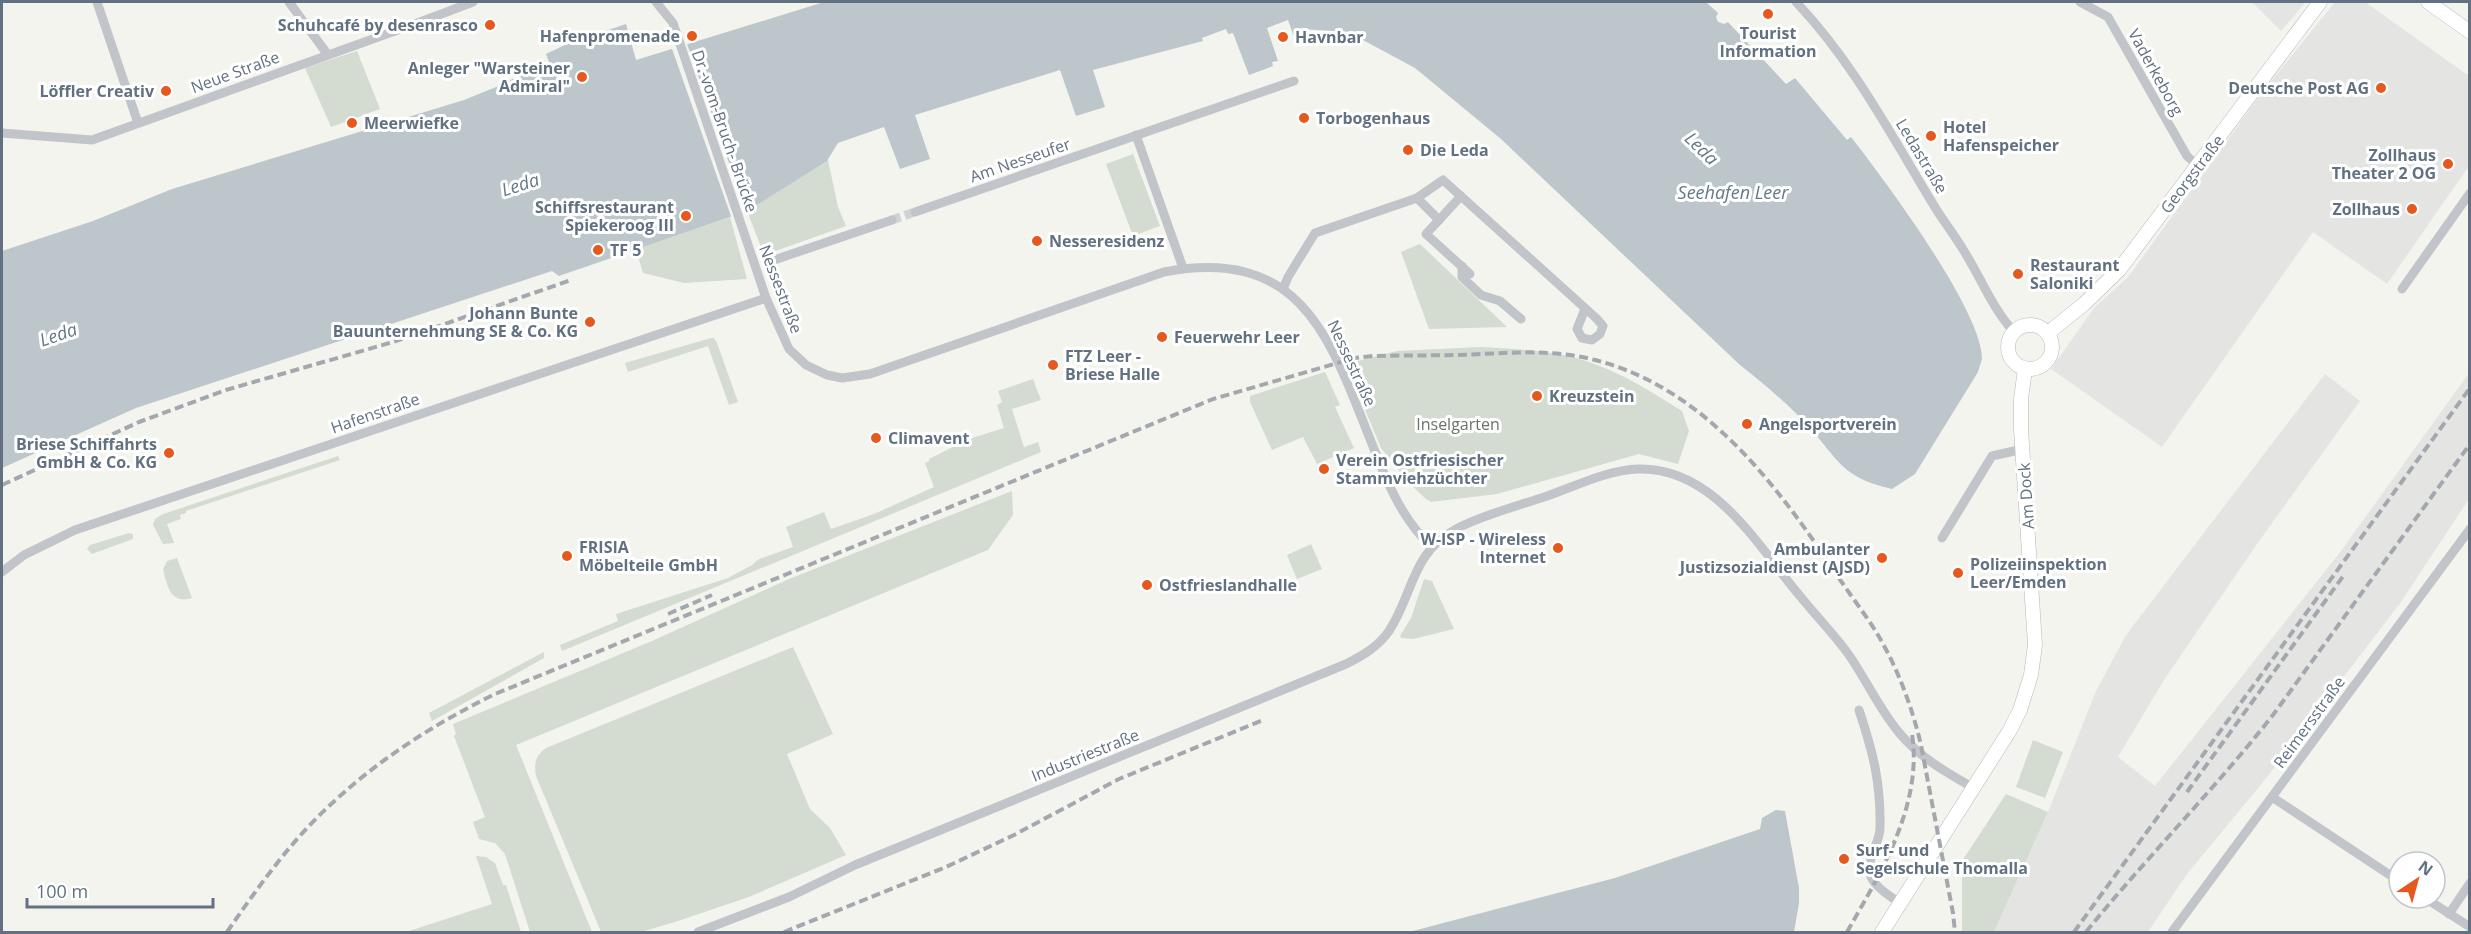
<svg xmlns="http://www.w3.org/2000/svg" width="2471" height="934" viewBox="0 0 2471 934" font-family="'Open Sans',sans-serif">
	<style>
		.built { fill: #e4e5e3 }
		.green { fill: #d4dbd0 }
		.water { fill: #bcc6cb }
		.pier { fill: #f4f4ef }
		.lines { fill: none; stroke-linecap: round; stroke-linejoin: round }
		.street-tunnel { stroke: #d0d3d4; stroke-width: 9; stroke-dasharray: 9 4.5; stroke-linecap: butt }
		.secondary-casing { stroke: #b3b8bc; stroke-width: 15 }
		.street { stroke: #c1c4c8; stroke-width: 9 }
		.secondary { stroke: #fff; stroke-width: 14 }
		.rail { stroke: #a3a8ae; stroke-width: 4; stroke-dasharray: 9 4.5; stroke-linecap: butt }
		.poi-dot { fill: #e6581e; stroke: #fff; stroke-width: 2 }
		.labels { text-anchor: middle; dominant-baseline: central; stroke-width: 6; stroke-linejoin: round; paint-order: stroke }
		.poi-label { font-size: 16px; font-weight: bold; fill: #627181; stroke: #fff; text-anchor: start }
		.street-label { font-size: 16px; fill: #627181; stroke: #fff }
		.park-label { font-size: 16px; fill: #647861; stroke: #fff }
		.water-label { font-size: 18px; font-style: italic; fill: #637a85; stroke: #fff }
	</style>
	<rect width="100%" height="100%" fill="#f4f4ef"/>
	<!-- built -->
	<g class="built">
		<polygon points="2252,2 2306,2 2281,31"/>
		<polygon points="2335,2 2365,2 2469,76 2469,166 2387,284 2313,232 2162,447 2051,369 2094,308 2128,277 2264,90"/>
		<polygon points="2469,373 2469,499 2401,602 2268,776 2187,874 2148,932 1994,932 2048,812 2096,691 2126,635 2325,374 2360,401 2257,544 2164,680 2118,757 2155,786 2341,551"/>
	</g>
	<!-- green -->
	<g class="green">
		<polygon points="357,51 380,109 331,127 305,68"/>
		<polygon points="1133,154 1160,226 1133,236 1106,164"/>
		<polygon points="828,160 838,207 846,226 764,255 747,211"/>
		<polygon points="730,217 747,279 684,283 643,273 636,249"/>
		<polygon points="1420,244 1507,327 1429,329 1401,252"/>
		<polygon points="711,338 714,338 717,343 738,402 729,405 708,346 628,372 625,363"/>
		<path d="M1479 347C1516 349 1554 350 1589 362 1622 373 1652 392 1682 411L1689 431 1678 464 1639 454 1497 494 1431 502 1426 499 1407 481 1381 448 1346 364 1397 351Z"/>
		<polygon points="1325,372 1340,405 1335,407 1354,448 1317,464 1303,437 1272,450 1250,402 1250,396"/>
		<polygon points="1033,379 1041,400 1012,409 1024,447 1038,442 1041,452 562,651 560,645 618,621 616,614 728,578 752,565 759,559 793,547 786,527 824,512 831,529 874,514 934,487 925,463 929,461 929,459 969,439 1004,428 997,405 1002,402 998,391"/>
		<polygon points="338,456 340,460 186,511 186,513 180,515 181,519 167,524 174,543 163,544 153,525 155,519 163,514"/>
		<polygon points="1012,491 1013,515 988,550 516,745 592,932 530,932 505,854 495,843 479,839 473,822 485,817 454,736 456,734 453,724 652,641 789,579"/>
		<polygon points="129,533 133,534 133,539 92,554 87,549 90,545"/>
		<polygon points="1311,544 1322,569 1297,579 1287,555"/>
		<path d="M177 558 192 598C170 605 167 585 163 569L167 561Z"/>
		<polygon points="1424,579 1432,581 1454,629 1413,639 1401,638 1400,636 1411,618"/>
		<path d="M793 647 833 734 787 754 810 809 830 828 846 855 749 897 675 922 641 932H601L536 776C534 763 535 756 546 748Z"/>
		<polygon points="544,652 544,658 432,721 429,713"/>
		<polygon points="2033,740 2063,752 2045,798 2016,787"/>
		<polygon points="2006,794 2048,812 1994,932 1962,932 1962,861"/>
		<polygon points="476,856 486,857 495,863 503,885 506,885 521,932 406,932 492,904"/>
	</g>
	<!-- water -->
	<g class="water">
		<path d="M824 2H1706L1718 13 1716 17 1718 22 1724 24 1728 22 1786 84 1795 78 1847 140 1851 137C1883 178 1982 310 1982 359 1981 363 1979 368 1978 372L1915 474 1892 489C1842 477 1841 463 1809 427 1788 404 1764 384 1740 365L1501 139 1415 68 1348 32 1302 29 1300 35 1294 37 1288 20 1267 28 1278 61 1272 62 1273 66 1249 75 1233 33 1228 34 1226 29 1202 38 1203 41 1093 70 1105 107 1076 116 1060 70 915 115 930 159 900 169 884 127 838 143 827 161 747 211 559 276 552 271 136 408 2 468V251L93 221 172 189 464 100 496 87 549 62 546 54 567 44 626 24 636 60Z"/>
		<polygon points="1776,810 1785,811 1799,888 1799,903 1794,932 1409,932 1615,878 1760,829 1762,818"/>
	</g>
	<!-- pier -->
	<polygon class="pier" points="686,41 747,214 732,219 671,46"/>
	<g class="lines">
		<!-- street-tunnel -->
		<polyline class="street-tunnel" points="892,220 915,212"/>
		<defs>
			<g id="secondary">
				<polyline points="2428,2 2470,32"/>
				<circle cx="2030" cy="347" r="22"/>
				<polyline points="2048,333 2084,304 2119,270 2320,2"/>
				<polyline points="1882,932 2010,730 2020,710 2031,675 2035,645 2021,429 2021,399 2025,369"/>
			</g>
		</defs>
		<!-- secondary casing -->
		<use href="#secondary" class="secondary-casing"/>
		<!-- street -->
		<g class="street">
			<polyline points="97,2 138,123"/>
			<polyline points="289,2 328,55"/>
			<path d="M656 2 673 23 766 298 789 349 806 365 827 375 842 378 870 374 1164 272C1308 245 1332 346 1376 454 1389 487 1405 523 1432 547"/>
			<path d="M1796 2C1854 63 1892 137 1936 209 1945 223 1955 236 1964 251 1981 278 1992 308 2014 332"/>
			<polyline points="2080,2 2108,17 2187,156 2198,166"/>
			<polyline points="2,133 92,140 420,22 473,2"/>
			<polyline points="1136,135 1183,268"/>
			<polyline points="1417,198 1439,220 1461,196"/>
			<polyline points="915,212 1294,81"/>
			<polyline points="1439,220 1426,234 1470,274"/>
			<polyline points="771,261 892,220"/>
			<polyline points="1462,266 1462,277 1481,295 1500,301 1521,319"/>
			<polyline points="1283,289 1288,277 1315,233 1417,198 1443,180 1596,318 1603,326 1600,334 1592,340 1582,338 1577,329 1585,309"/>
			<polyline points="2402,289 2470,193"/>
			<polyline points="1942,538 1992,456 2023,449"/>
			<polyline points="2,572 24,555 75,530 766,298"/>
			<path d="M1859 710C1873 752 1881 783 1880 828 1880 844 1864 861 1871 877 1876 888 1892 898 1902 904"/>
			<polyline points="2272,797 2399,881"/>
			<polyline points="2425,898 2470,927"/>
			<polyline points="2449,914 2470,883"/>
			<path d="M698 932 789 897 855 865 1346 664C1362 656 1378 647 1389 631 1414 593 1411 552 1458 528 1485 514 1518 506 1547 496 1576 486 1608 470 1638 469 1714 467 1757 545 1800 596 1816 616 1834 634 1849 655 1867 681 1880 711 1901 735 1921 758 1947 773 1974 788"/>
			<polyline points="2172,932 2470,529"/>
		</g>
		<!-- secondary -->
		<use href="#secondary" class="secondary"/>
		<!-- rail -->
		<g class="rail">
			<polyline points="2,485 139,422 226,390 393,342 571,280"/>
			<polyline points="668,614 712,595"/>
			<polyline points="2187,792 2344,575"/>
			<path d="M227 932C252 896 278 859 308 827 362 770 426 728 495 694L1213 399 1355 358 1373 356C1409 355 1446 356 1482 354 1521 352 1556 350 1595 360 1705 388 1777 485 1837 575 1850 595 1866 615 1878 635 1898 669 1912 707 1921 745L1953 913 1955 932"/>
			<polyline points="784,932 946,867 1014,835 1119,779 1263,720"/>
			<path d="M1847 932C1880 874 1923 805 1912 734"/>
			<polyline points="2074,932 2470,388"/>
			<path d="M2086 932C2146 858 2214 790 2273 715L2470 444"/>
		</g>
	</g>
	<!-- markers -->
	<g class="poi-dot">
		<circle cx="1768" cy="14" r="6"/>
		<circle cx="490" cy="25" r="6"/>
		<circle cx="692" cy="36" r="6"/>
		<circle cx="1283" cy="37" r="6"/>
		<circle cx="582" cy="77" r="6"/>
		<circle cx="2381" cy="88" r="6"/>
		<circle cx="166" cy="91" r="6"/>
		<circle cx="1304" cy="118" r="6"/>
		<circle cx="352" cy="123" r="6"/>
		<circle cx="1931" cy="136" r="6"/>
		<circle cx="1408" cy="150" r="6"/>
		<circle cx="2448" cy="164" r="6"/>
		<circle cx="2412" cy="209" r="6"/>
		<circle cx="686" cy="216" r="6"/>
		<circle cx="1037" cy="241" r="6"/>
		<circle cx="598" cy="250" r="6"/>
		<circle cx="2018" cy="274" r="6"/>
		<circle cx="590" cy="322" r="6"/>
		<circle cx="1162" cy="337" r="6"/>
		<circle cx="1053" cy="365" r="6"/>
		<circle cx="1537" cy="396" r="6"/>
		<circle cx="1747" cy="424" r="6"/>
		<circle cx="876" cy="438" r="6"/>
		<circle cx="169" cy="453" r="6"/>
		<circle cx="1324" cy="469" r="6"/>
		<circle cx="1558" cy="548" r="6"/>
		<circle cx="567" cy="556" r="6"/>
		<circle cx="1882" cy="558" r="6"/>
		<circle cx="1958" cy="573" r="6"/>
		<circle cx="1147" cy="585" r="6"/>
		<circle cx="1844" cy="859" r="6"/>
	</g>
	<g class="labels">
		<!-- poi labels -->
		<g class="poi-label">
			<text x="478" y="25" text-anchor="end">Schuhcafé by desenrasco</text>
			<text x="1768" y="33" text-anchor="middle">Tourist<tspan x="1768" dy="18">Information</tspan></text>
			<text x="680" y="36" text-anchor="end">Hafenpromenade</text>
			<text x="1295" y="37">Havnbar</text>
			<text x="570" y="68" text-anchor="end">Anleger "Warsteiner<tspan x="570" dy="18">Admiral"</tspan></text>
			<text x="2369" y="88" text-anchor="end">Deutsche Post AG</text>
			<text x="154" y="91" text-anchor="end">Löffler Creativ</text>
			<text x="1316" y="118">Torbogenhaus</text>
			<text x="364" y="123">Meerwiefke</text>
			<text x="1943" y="127">Hotel<tspan x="1943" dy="18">Hafenspeicher</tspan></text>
			<text x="1420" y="150">Die Leda</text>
			<text x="2436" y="155" text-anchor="end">Zollhaus<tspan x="2436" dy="18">Theater 2 OG</tspan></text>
			<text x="674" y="207" text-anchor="end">Schiffsrestaurant<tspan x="674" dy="18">Spiekeroog III</tspan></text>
			<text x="2400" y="209" text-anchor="end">Zollhaus</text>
			<text x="1049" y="241">Nesseresidenz</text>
			<text x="610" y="250">TF 5</text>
			<text x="2030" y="265">Restaurant<tspan x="2030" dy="18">Saloniki</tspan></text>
			<text x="578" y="313" text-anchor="end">Johann Bunte<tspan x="578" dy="18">Bauunternehmung SE &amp; Co. KG</tspan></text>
			<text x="1174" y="337">Feuerwehr Leer</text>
			<text x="1065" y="356">FTZ Leer -<tspan x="1065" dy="18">Briese Halle</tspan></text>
			<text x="1549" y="396">Kreuzstein</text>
			<text x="1759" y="424">Angelsportverein</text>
			<text x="888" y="438">Climavent</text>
			<text x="157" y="444" text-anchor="end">Briese Schiffahrts<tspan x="157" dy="18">GmbH &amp; Co. KG</tspan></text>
			<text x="1336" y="460">Verein Ostfriesischer<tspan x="1336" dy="18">Stammviehzüchter</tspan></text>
			<text x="1546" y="539" text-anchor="end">W-ISP - Wireless<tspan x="1546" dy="18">Internet</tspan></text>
			<text x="579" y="547">FRISIA<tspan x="579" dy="18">Möbelteile GmbH</tspan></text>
			<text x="1870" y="549" text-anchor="end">Ambulanter<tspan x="1870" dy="18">Justizsozialdienst (AJSD)</tspan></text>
			<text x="1970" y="564">Polizeiinspektion<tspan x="1970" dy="18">Leer/Emden</tspan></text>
			<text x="1159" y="585">Ostfrieslandhalle</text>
			<text x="1856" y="850">Surf- und<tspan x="1856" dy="18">Segelschule Thomalla</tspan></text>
		</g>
		<!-- street labels -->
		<g class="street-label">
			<text transform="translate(235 72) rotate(-20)">Neue Straße</text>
			<text transform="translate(2156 72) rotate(61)">Vaderkeborg</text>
			<text transform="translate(725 131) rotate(71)">Dr.-vom-Bruch- Brücke</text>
			<text transform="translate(1922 156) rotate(59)">Ledastraße</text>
			<text transform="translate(1020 160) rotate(-19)">Am Nesseufer</text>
			<text transform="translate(2192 174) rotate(-53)">Georgstraße</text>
			<text transform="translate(781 289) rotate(69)">Nessestraße</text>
			<text transform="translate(1352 363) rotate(65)">Nessestraße</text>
			<text transform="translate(375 413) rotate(-19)">Hafenstraße</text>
			<text transform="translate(2026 496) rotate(-94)">Am Dock</text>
			<text transform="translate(2309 722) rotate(-54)">Reimersstraße</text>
			<text transform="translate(1085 755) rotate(-22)">Industriestraße</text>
		</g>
		<!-- park labels -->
		<g class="park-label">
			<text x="1458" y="424">Inselgarten</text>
		</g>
		<!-- water labels -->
		<g class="water-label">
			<text transform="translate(1702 148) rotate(44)">Leda</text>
			<text transform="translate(520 184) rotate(-18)">Leda</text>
			<text x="1733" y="192">Seehafen Leer</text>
			<text transform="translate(58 334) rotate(-19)">Leda</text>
		</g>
	</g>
	<!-- border -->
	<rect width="2471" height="934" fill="none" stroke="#627181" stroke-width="6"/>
	<!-- north arrow -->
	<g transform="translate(2417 880) rotate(36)"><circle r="28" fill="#ffffff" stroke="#c0c6cd" stroke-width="1.5"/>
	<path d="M0-4.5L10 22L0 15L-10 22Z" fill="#e6581e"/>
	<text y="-9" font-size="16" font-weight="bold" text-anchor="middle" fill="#627181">N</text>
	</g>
	<!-- scale -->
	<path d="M27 898v9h186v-9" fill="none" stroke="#627181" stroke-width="3"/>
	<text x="36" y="898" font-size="18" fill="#627181" stroke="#ffffff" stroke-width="4.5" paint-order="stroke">100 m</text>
</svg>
